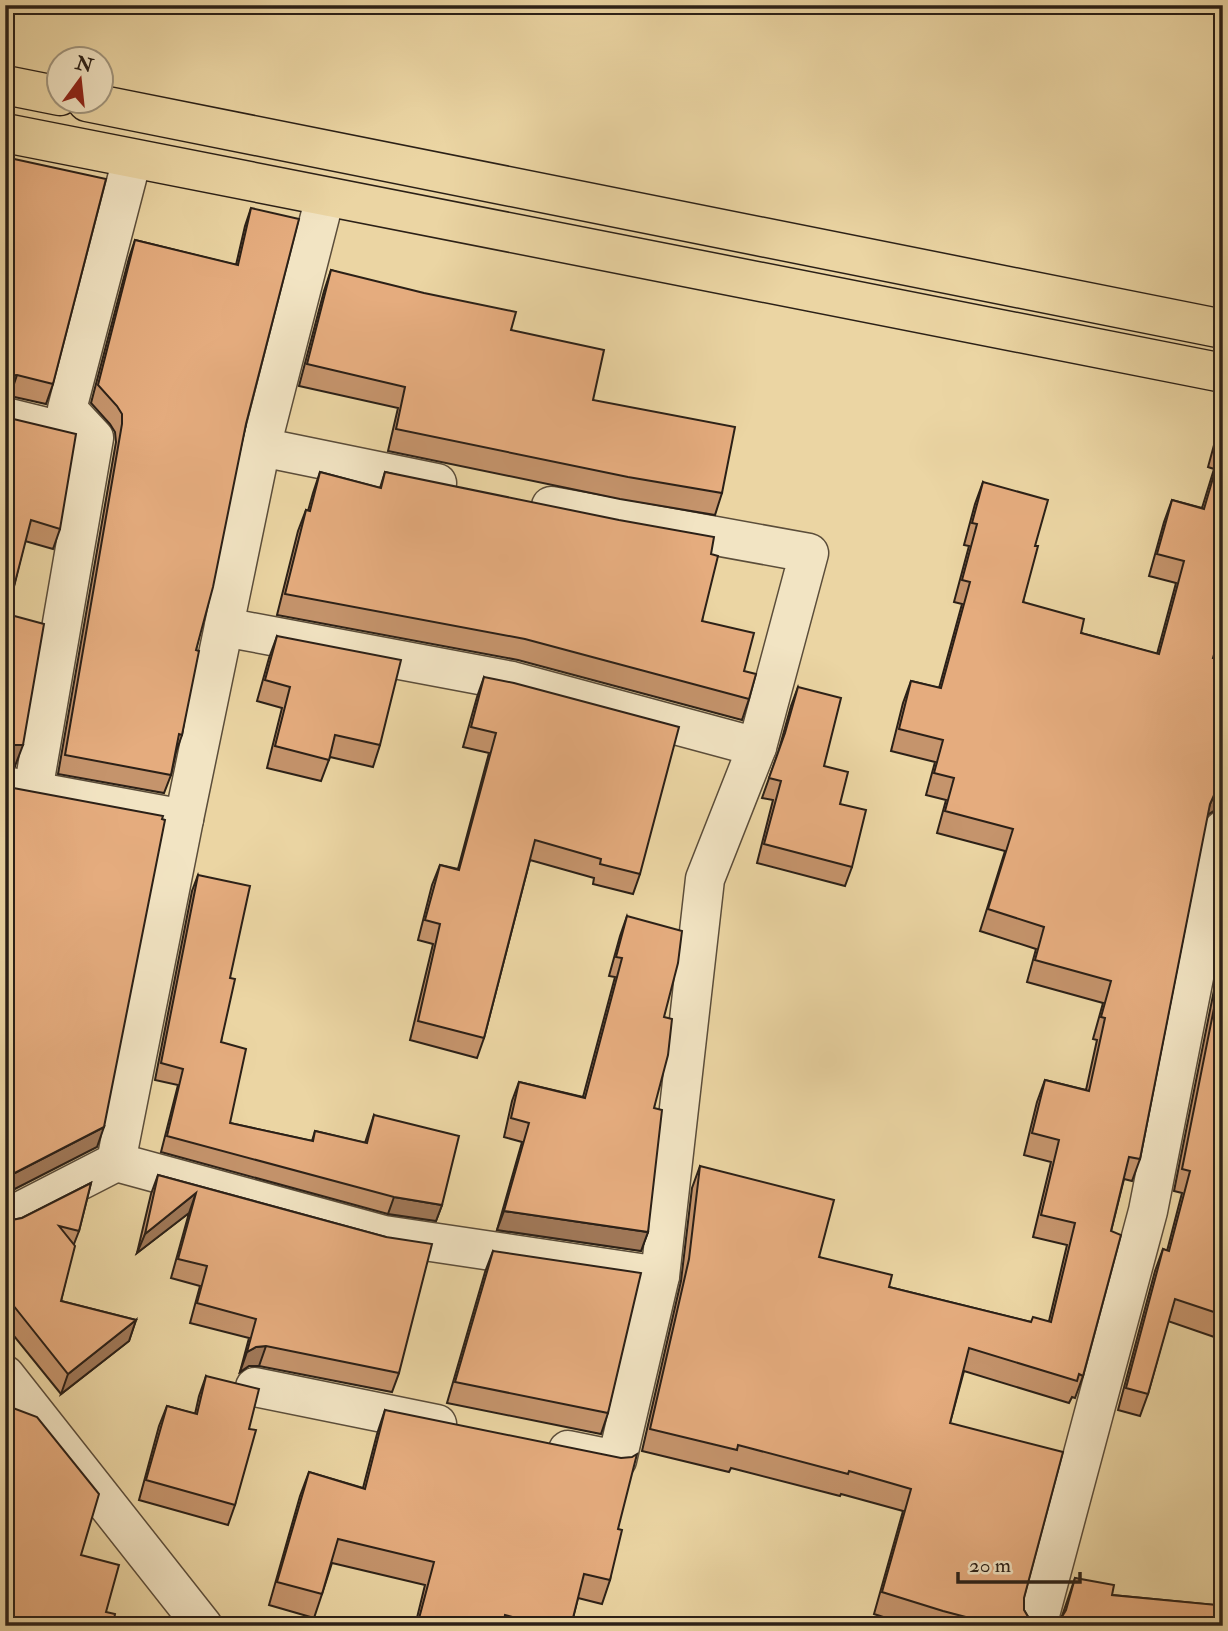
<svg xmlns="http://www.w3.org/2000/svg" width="1228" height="1631" viewBox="0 0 1228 1631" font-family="'IM FELL Double Pica',serif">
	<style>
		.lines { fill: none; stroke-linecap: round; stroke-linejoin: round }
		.minor-casing { stroke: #5b4d3a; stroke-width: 41 }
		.major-casing { stroke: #2b2017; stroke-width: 41 }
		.minor { stroke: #f2e4c3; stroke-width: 38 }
		.major { stroke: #ebd5a3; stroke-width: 38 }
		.wall { fill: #c5946c; stroke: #2b2017; stroke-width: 2 }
		.shaded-wall { fill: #a07858; stroke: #2b2017; stroke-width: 2 }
		.building { fill: #e5ac7e; stroke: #2b2017; stroke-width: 2 }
	</style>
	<rect width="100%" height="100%" fill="#ebd5a3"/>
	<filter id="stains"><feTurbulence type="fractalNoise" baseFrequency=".00286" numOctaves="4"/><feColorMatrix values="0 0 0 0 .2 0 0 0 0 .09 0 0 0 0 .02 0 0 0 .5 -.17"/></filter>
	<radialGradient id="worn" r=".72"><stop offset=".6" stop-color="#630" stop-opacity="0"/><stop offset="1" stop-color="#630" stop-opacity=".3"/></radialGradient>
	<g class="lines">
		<defs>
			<g id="minor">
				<polyline points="5,417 78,435"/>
				<polyline points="261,447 437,483"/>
				<polyline points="224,627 512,681 757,747 809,553 551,506"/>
				<polyline points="5,786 184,819 116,1162 5,1219"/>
				<polyline points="33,791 94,438 67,409 132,159"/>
				<polyline points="184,819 261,447 325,197"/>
				<polyline points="116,1162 384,1235 660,1276 705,879 757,747"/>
				<polyline points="5,1375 203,1626"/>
				<polyline points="255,1387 437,1424"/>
				<polyline points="568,1450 617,1460 660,1276"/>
				<polyline points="1037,1626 1148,1211 1223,830"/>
			</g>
			<g id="major">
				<polyline points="5,85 60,96"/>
				<polyline points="87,102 1223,329"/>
				<polyline points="5,133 1223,373"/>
			</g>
		</defs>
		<!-- minor casing -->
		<use href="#minor" class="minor-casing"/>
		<!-- major casing -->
		<use href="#major" class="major-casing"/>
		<!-- minor -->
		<use href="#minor" class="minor"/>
		<!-- major -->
		<use href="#major" class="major"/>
	</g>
	<!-- wall -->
	<g class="wall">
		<polygon points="5,157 53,384 46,404 10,396 5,396"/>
		<polygon points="251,208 246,424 196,650 182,735 176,752 171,775 164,793 58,774 116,442 115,432 110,424 91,403 129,258 135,240 236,265 245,226"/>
		<polygon points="331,270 511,330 593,400 722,493 715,515 620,499 388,451 398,408 299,386 324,291"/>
		<polygon points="1223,412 1223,623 1213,658 1217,809 1207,815 1140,1159 1132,1181 1124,1179 1111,1231 1083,1376 1075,1398 1072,1397 1069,1403 964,1371 950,1423 1024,1598 1024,1610 1030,1620 1039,1625 1050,1625 1060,1620 1062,1616 1075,1578 1112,1595 1215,1605 1217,1600 1223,1626 911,1626 874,1614 903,1511 841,1494 840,1496 731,1468 729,1472 642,1451 681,1281 692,1188 700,1166 819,1257 889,1287 1031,1322 1049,1321 1067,1245 1033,1237 1051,1162 1024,1155 1037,1102 1045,1080 1086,1090 1097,1040 1093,1039 1103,1003 1027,982 1036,949 980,931 1005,851 937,833 946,800 926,795 935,762 891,751 903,703 911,681 939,688 962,604 954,602 969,546 964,545 975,504 983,482 1035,546 1023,602 1081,633 1157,654 1176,583 1149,576 1164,522 1172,500 1202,508 1214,469 1208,467"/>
		<polygon points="5,417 60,529 53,549 25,541 7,614 15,766 5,765"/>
		<polygon points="320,472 380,488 385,472 711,554 702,621 744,671 749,699 742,720 518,660 277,615 298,531 306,510 308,511 313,493"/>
		<polygon points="277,636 380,745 373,767 330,757 321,781 267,768 282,708 257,701 269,658"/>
		<polygon points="484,677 640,874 633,894 593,884 594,878 530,860 484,1038 477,1058 410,1040 433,944 418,940 432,885 440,865 458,869 489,753 463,747 477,697"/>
		<polygon points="798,687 824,766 840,804 852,867 845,886 757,863 773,800 762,798 778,753 791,706"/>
		<polygon points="198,875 230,978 221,1042 230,1123 312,1141 315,1131 365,1143 374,1115 442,1205 436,1221 388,1214 161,1152 178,1085 155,1080 192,891"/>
		<polygon points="627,916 664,1017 654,1108 648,1232 641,1251 497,1230 522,1142 504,1137 512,1101 519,1082 583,1097 615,977 609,976 620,936"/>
		<polygon points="1223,945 1223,1340 1168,1321 1148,1394 1140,1416 1118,1410 1155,1271 1163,1249 1167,1251 1182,1193 1174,1191"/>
		<polygon points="158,1175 386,1237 399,1373 392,1392 259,1366 249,1366 240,1372 249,1338 190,1323 200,1286 171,1278 189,1213 137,1253 151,1194"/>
		<polygon points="91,1183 79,1231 74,1244 61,1301 136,1320 129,1341 61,1394 5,1325 5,1218 12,1220 22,1218"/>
		<polygon points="493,1251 608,1413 601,1434 447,1403 485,1272"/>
		<polygon points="206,1376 249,1429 235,1505 228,1525 139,1500 159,1426 167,1406 195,1414 199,1396"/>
		<polygon points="385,1410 618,1529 610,1580 602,1604 578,1598 571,1626 415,1626 425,1585 332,1563 322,1594 314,1618 269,1605 300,1496 309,1472 363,1488 377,1434"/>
	</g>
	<!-- shaded-wall -->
	<g class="shaded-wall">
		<polygon points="17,375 10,396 5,396 5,376"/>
		<polygon points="5,745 23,745 15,766 5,765"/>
		<polygon points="1223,788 1223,809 1217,809 1207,815 1210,804 1215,793"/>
		<polygon points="104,1127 97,1147 5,1194 5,1178"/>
		<polygon points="196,1193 189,1213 137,1253 145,1234"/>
		<polygon points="394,1197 442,1205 436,1221 388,1214"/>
		<polygon points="504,1211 648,1232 641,1251 497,1230"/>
		<polygon points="136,1320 129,1341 61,1394 68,1374"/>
		<polygon points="266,1346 259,1366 249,1366 240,1372 247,1352 256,1347"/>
	</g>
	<!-- building -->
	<g class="building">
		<polygon points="5,157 106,179 53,384 17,375 5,376"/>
		<polygon points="251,208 299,219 246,424 213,587 196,650 199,651 182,735 179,734 171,775 65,755 122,424 122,414 117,406 98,385 135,240 238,265"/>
		<polygon points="331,270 424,293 516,312 511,330 604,350 593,400 735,427 722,493 628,477 396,429 405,387 307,364"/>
		<polygon points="5,417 76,434 60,529 31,520 7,614 44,624 23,745 5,745"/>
		<polygon points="1223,419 1223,623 1213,658 1223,661 1223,788 1215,793 1210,804 1140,1159 1129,1157 1111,1231 1121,1235 1083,1376 1079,1374 1077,1381 969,1348 950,1423 1063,1452 1024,1598 1024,1610 1030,1620 1039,1625 1050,1625 1060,1620 1066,1610 1075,1578 1114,1585 1112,1595 1216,1605 1217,1600 1223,1601 1223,1626 1000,1626 943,1611 882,1592 911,1489 849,1471 848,1474 738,1445 737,1450 650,1429 689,1259 700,1166 834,1200 819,1257 892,1275 889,1287 1031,1322 1033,1317 1051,1322 1075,1223 1041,1215 1059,1140 1032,1133 1045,1080 1089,1091 1105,1018 1101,1017 1111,981 1035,960 1044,927 988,909 1013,829 945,811 954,778 934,773 943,740 899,729 911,681 941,688 970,582 962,580 977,524 972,523 983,482 1048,500 1035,546 1038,546 1023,602 1084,619 1081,633 1159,654 1184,561 1157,554 1172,500 1204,509 1222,447 1216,445"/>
		<polygon points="320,472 381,488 385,472 619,520 714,537 711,554 718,556 702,621 754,633 744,671 756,674 749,699 525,639 285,594 306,510 310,511"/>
		<polygon points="277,636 401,660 380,745 335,735 329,760 275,746 290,687 265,680"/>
		<polygon points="484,677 514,683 679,727 640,874 600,864 601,859 535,840 484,1038 418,1021 440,924 425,920 440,865 459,870 496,733 471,727"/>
		<polygon points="798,687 841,698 824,766 848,772 840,804 866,810 852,867 764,844 781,781 769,778 785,733"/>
		<polygon points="5,786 8,787 163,816 162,819 165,820 104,1127 5,1178"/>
		<polygon points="198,875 250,886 230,978 235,979 221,1042 246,1049 230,1123 313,1141 315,1131 367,1143 374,1115 459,1136 442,1205 394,1197 167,1136 183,1069 161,1063"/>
		<polygon points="627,916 682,931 678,963 664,1017 672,1019 668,1055 654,1108 662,1110 648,1232 504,1211 529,1123 511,1118 519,1082 585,1098 622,958 616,957"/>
		<polygon points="1223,963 1223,1315 1175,1299 1148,1394 1126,1388 1163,1249 1169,1251 1190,1171 1182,1169"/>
		<polygon points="158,1175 386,1237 432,1244 399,1373 266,1346 256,1347 247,1352 256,1319 197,1303 207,1266 178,1259 196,1193 145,1234"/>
		<polygon points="91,1183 79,1231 59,1226 75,1246 61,1301 136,1320 68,1374 5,1295 5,1218 12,1220 22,1218"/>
		<polygon points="493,1251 641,1273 608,1413 455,1382"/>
		<polygon points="206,1376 259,1389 249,1429 256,1430 235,1505 146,1480 167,1406 197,1414"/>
		<polygon points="5,1405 37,1417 99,1494 81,1555 119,1565 106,1612 115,1614 113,1625 117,1626 5,1626"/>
		<polygon points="385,1410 621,1458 632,1457 637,1454 618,1529 622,1530 610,1580 584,1574 571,1626 546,1626 505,1615 503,1626 417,1626 434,1562 338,1539 322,1594 277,1582 309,1472 365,1489"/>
	</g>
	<!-- margin -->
	<rect width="1228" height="1631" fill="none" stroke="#ebd5a3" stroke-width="28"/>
	<rect x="7" y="7" width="1214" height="1617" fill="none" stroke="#2b2017" stroke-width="3.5"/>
	<rect x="14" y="14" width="1200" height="1603" fill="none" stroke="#2b2017" stroke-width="2"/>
	<!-- north arrow -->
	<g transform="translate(80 80) rotate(15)"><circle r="33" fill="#f2e4c3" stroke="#a2967e" stroke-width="2"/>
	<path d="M0-5L12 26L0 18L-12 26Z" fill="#8f2418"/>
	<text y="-10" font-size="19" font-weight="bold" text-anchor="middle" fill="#2b2017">N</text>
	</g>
	<!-- scale -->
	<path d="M958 1572v10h122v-10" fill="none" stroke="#2b2017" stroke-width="3.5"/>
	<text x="969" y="1572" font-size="21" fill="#2b2017" stroke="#f2e4c3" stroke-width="5" paint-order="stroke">20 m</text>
	<rect width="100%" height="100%" filter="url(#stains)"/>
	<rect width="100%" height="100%" fill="url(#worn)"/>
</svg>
